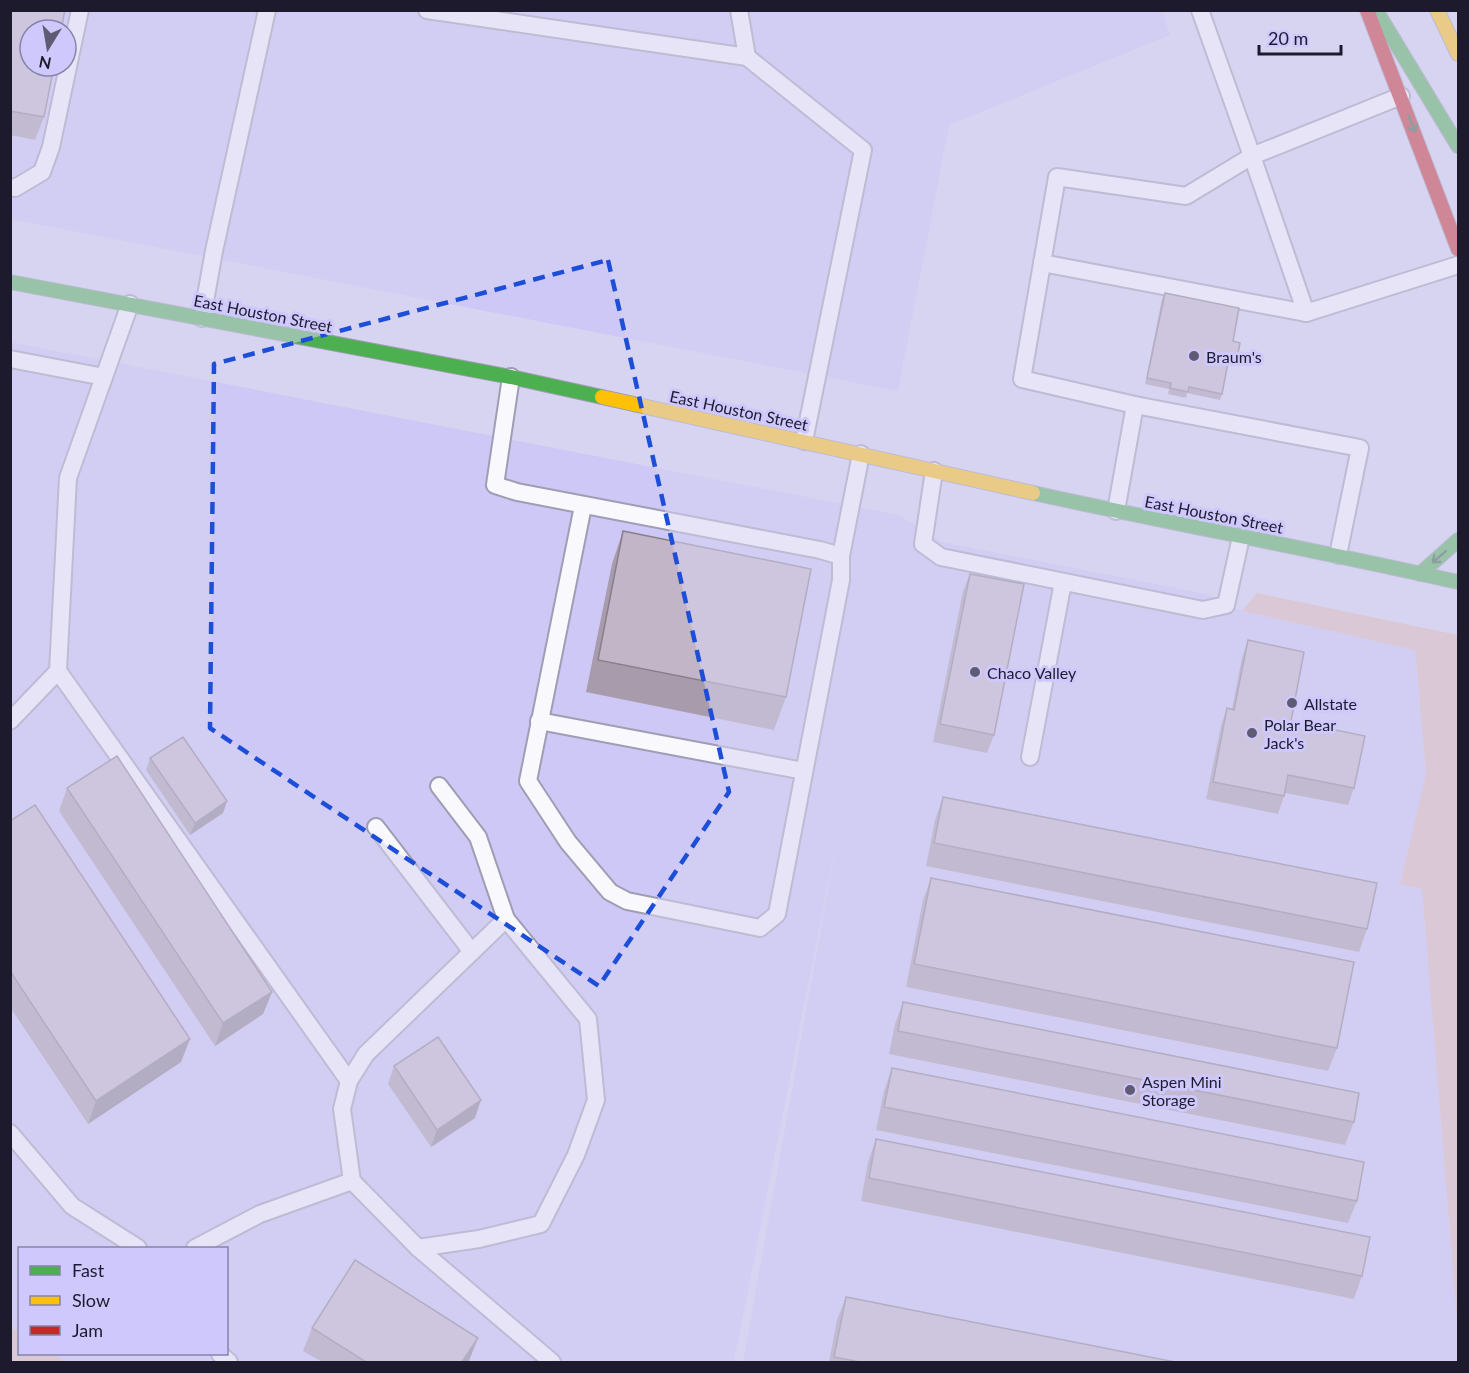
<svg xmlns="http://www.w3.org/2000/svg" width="1469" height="1373" viewBox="0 0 1469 1373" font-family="Lato,sans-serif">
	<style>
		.built { fill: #cdc8f6; fill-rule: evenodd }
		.green { fill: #debbb5 }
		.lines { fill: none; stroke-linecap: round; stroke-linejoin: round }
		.lane-casing { stroke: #9f9db3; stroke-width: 20 }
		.fast-casing { stroke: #9f9db3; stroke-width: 16 }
		.slow-casing { stroke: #9f9db3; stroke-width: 16 }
		.jam-casing { stroke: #9f9db3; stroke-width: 16 }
		.lane { stroke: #f9f9fd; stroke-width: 16 }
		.fast { stroke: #4caf50; stroke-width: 14 }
		.slow { stroke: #ffc107; stroke-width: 14 }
		.jam { stroke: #c62828; stroke-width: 14 }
		.wall { fill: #a89cac }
		.shaded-wall { fill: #887f8c }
		.building { fill: #c3b5c8; stroke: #887f8c; stroke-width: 1.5 }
		.oneway { stroke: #325d3d }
		.marked { fill: none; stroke: #1d4ed8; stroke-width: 4.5; stroke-dasharray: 12 8; stroke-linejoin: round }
		.poi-dot { fill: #5e5b72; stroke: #cec8fd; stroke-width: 2 }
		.labels { text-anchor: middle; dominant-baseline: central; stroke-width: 6; stroke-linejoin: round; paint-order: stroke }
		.street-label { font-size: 16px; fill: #1d1a2e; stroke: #cec8fd }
		.poi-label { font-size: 16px; fill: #1d1a2e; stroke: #cec8fd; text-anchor: start }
	</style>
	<rect width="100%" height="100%" fill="#d7d4f1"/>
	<!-- built -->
	<g class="built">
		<path d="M1162 10 1170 35 949 125 898 391 11 219 10 11ZM30 30H66V66H30Z"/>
		<polygon points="10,342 899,515 942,542 1207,594 1242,611 1415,650 1426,773 1400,884 1422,888 1458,1333 1458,1362 743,1362 837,838 734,1362 67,1362 53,1354 226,1354 226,1248 20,1248 19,1332 11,1327"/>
	</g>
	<!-- green -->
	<g class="green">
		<polygon points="1257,593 1458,635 1458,1333 1422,889 1400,884 1426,773 1415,650 1242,611"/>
		<polygon points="10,1327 19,1332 20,1354 53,1354 67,1362 11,1362"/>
	</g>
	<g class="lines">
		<defs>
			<g id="lane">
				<polyline points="427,10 747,57 863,150 804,441"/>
				<polyline points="739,10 747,57"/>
				<polyline points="1200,10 1252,156 1186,196 1057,177 1022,379 1135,405 1360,448 1338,555"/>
				<polyline points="1401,96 1252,156 1306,313 1458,265"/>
				<polyline points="10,187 15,188 42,172 51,147 80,10"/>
				<polyline points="1042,263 1306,313"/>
				<polyline points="202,318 214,251 267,10"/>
				<polyline points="10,359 104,377"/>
				<polyline points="511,377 495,485 517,492 820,550 841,556"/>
				<polyline points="934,471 923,544 941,557 1203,610 1226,605 1241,537"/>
				<polyline points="583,506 528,781 568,842 610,892 627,901 760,928 777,914 841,580 841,556 861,454"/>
				<polyline points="1116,511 1135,405"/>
				<polyline points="58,671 349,1081"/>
				<polyline points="10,721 58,671 68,478 130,304"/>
				<polyline points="539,721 804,771"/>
				<polyline points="1030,757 1063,582"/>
				<polyline points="439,786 478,837 506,919 366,1054 349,1081 342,1109 352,1181 418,1248 552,1362"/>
				<polyline points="376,827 472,952"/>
				<polyline points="10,1133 72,1206 138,1248"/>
				<polyline points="195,1248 260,1214 352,1181"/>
				<polyline points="418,1248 479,1239 541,1224 576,1155 596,1100 588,1019 506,919"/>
				<polyline points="220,1354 229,1362"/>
			</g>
			<g id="fast">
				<polyline points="1377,12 1458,146"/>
				<polyline points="10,282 511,377 602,397"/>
				<path d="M1033 493C1175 524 1317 550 1458 582"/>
				<polyline points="1420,574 1458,540"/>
			</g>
			<g id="slow">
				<polyline points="1437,10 1458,54"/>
				<polyline points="602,397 1033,493"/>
			</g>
			<polyline id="jam" points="1367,10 1458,249"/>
		</defs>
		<!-- lane casing -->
		<use href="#lane" class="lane-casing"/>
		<!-- fast casing -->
		<use href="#fast" class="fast-casing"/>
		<!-- slow casing -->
		<use href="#slow" class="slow-casing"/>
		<!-- jam casing -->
		<use href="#jam" class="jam-casing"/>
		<!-- lane -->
		<use href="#lane" class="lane"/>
		<!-- fast -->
		<use href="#fast" class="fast"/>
		<!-- slow -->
		<use href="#slow" class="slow"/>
		<!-- jam -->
		<use href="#jam" class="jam"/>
	</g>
	<!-- wall -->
	<g class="wall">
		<polygon points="10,10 44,117 35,140 10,135"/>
		<polygon points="1165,293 1233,341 1237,359 1235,365 1228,363 1222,394 1220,400 1187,393 1186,398 1168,394 1169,389 1145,384 1162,299"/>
		<polygon points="623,531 786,697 774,730 586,692 612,564"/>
		<polygon points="970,574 994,735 987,753 933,742 963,591"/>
		<polygon points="1248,640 1291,721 1354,788 1348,805 1285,793 1278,814 1206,799 1221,726 1227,708 1232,709 1242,658"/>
		<polygon points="150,758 227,801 223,813 190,835 146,770"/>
		<polygon points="67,788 272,992 263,1014 215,1046 59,811"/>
		<polygon points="943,797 1367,929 1359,952 926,866 935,820"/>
		<polygon points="10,821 181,1062 88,1124 10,1007"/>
		<polygon points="931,878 1337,1048 1328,1071 906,987 923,900"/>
		<polygon points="903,1002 1354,1122 1345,1145 889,1054 895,1024"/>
		<polygon points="394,1066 475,1118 431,1147 388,1084"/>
		<polygon points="892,1068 1357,1201 1348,1223 876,1130 884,1091"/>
		<polygon points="876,1139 1362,1276 1354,1299 861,1201 868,1162"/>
		<polygon points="846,1297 1175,1362 829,1362 837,1320"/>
		<polygon points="312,1328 469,1361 468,1362 322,1362 303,1351"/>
	</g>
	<!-- shaded-wall -->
	<g class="shaded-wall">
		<polygon points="227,801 223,813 190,835 195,823"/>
		<polygon points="272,992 263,1014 215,1046 223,1023"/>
		<polygon points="190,1039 181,1062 88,1124 96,1101"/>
		<polygon points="481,1100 475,1118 431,1147 437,1130"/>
		<polygon points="478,1338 469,1361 468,1362 462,1362"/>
	</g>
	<!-- building -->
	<g class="building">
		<polygon points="10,10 65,10 61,30 30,30 30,66 54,66 44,117 10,111"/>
		<polygon points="1165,293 1239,308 1233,341 1240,343 1237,359 1229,357 1222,394 1189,387 1188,392 1170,388 1171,383 1147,378"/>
		<polygon points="623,531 811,569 786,697 598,660"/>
		<polygon points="970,574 1024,584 994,735 940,724"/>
		<polygon points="1248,640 1304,652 1291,721 1365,736 1354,788 1288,775 1284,796 1213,782 1227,708 1234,710"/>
		<polygon points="183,737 227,801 195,823 150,758"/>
		<polygon points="117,756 272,992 223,1023 67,788"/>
		<polygon points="943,797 1377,883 1367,929 934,843"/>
		<polygon points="35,805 190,1039 96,1101 10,971 10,821"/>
		<polygon points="931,878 1354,962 1337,1048 914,964"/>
		<polygon points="903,1002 1359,1093 1354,1122 898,1031"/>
		<polygon points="438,1037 481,1100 437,1130 394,1066"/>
		<polygon points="892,1068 1364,1162 1357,1201 884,1107"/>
		<polygon points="876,1139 1370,1237 1362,1276 869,1178"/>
		<polygon points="355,1260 478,1338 462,1362 366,1362 312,1328"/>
		<polygon points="846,1297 1175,1362 860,1362 834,1357"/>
	</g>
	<!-- one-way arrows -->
	<defs><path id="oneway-shaft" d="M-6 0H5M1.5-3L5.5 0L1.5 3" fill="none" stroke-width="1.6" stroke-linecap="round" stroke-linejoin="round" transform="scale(1.5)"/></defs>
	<g class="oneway">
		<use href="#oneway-shaft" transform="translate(1412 124) rotate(69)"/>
		<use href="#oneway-shaft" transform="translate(1439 557) rotate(139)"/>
	</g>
	<!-- marked area -->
	<path d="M0 0H1469V1373H0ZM608 260 729 792 599 986 210 728 214 364Z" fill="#d7d4f1" fill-opacity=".55" fill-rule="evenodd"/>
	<path class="marked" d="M608 260 729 792 599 986 210 728 214 364Z"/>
	<!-- markers -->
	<g class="poi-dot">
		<circle cx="1194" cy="356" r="6"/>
		<circle cx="975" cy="672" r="6"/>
		<circle cx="1292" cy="703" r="6"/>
		<circle cx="1252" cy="733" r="6"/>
		<circle cx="1130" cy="1090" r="6"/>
	</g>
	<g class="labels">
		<!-- street labels -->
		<g class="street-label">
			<text transform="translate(263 313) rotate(11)">East Houston Street</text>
			<text transform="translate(739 410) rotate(12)">East Houston Street</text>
			<text transform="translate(1214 514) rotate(11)">East Houston Street</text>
		</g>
		<!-- poi labels -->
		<g class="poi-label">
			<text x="1206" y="356">Braum's</text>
			<text x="987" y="672">Chaco Valley</text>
			<text x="1304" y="703">Allstate</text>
			<text x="1264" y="724">Polar Bear<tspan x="1264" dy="18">Jack's</tspan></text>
			<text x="1142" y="1081">Aspen Mini<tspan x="1142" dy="18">Storage</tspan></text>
		</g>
	</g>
	<!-- border -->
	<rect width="1469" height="1373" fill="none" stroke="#1d1a2e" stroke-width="24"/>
	<!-- legend -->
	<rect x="18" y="1247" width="210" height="108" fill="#cec8fd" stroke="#8782aa" stroke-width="1.5"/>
	<rect x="30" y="1266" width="30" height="9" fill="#4caf50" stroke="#8782aa" stroke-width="1.5"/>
	<text x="72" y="1277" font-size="18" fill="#1d1a2e">Fast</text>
	<rect x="30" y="1296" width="30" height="9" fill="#ffc107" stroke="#8782aa" stroke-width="1.5"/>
	<text x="72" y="1307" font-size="18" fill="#1d1a2e">Slow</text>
	<rect x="30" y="1326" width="30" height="9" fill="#c62828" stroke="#8782aa" stroke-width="1.5"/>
	<text x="72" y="1337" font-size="18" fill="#1d1a2e">Jam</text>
	<!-- north arrow -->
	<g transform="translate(48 48) rotate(191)"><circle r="28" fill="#cec8fd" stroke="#8782aa" stroke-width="1.5"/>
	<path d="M0-4.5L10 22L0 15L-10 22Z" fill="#5e5b72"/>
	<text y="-9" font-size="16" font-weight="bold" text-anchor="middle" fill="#1d1a2e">N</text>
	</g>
	<!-- scale -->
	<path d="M1259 45v9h82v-9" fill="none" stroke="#1d1a2e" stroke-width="3"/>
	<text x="1268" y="45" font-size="18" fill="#1d1a2e" stroke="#cec8fd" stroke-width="4.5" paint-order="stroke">20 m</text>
</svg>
